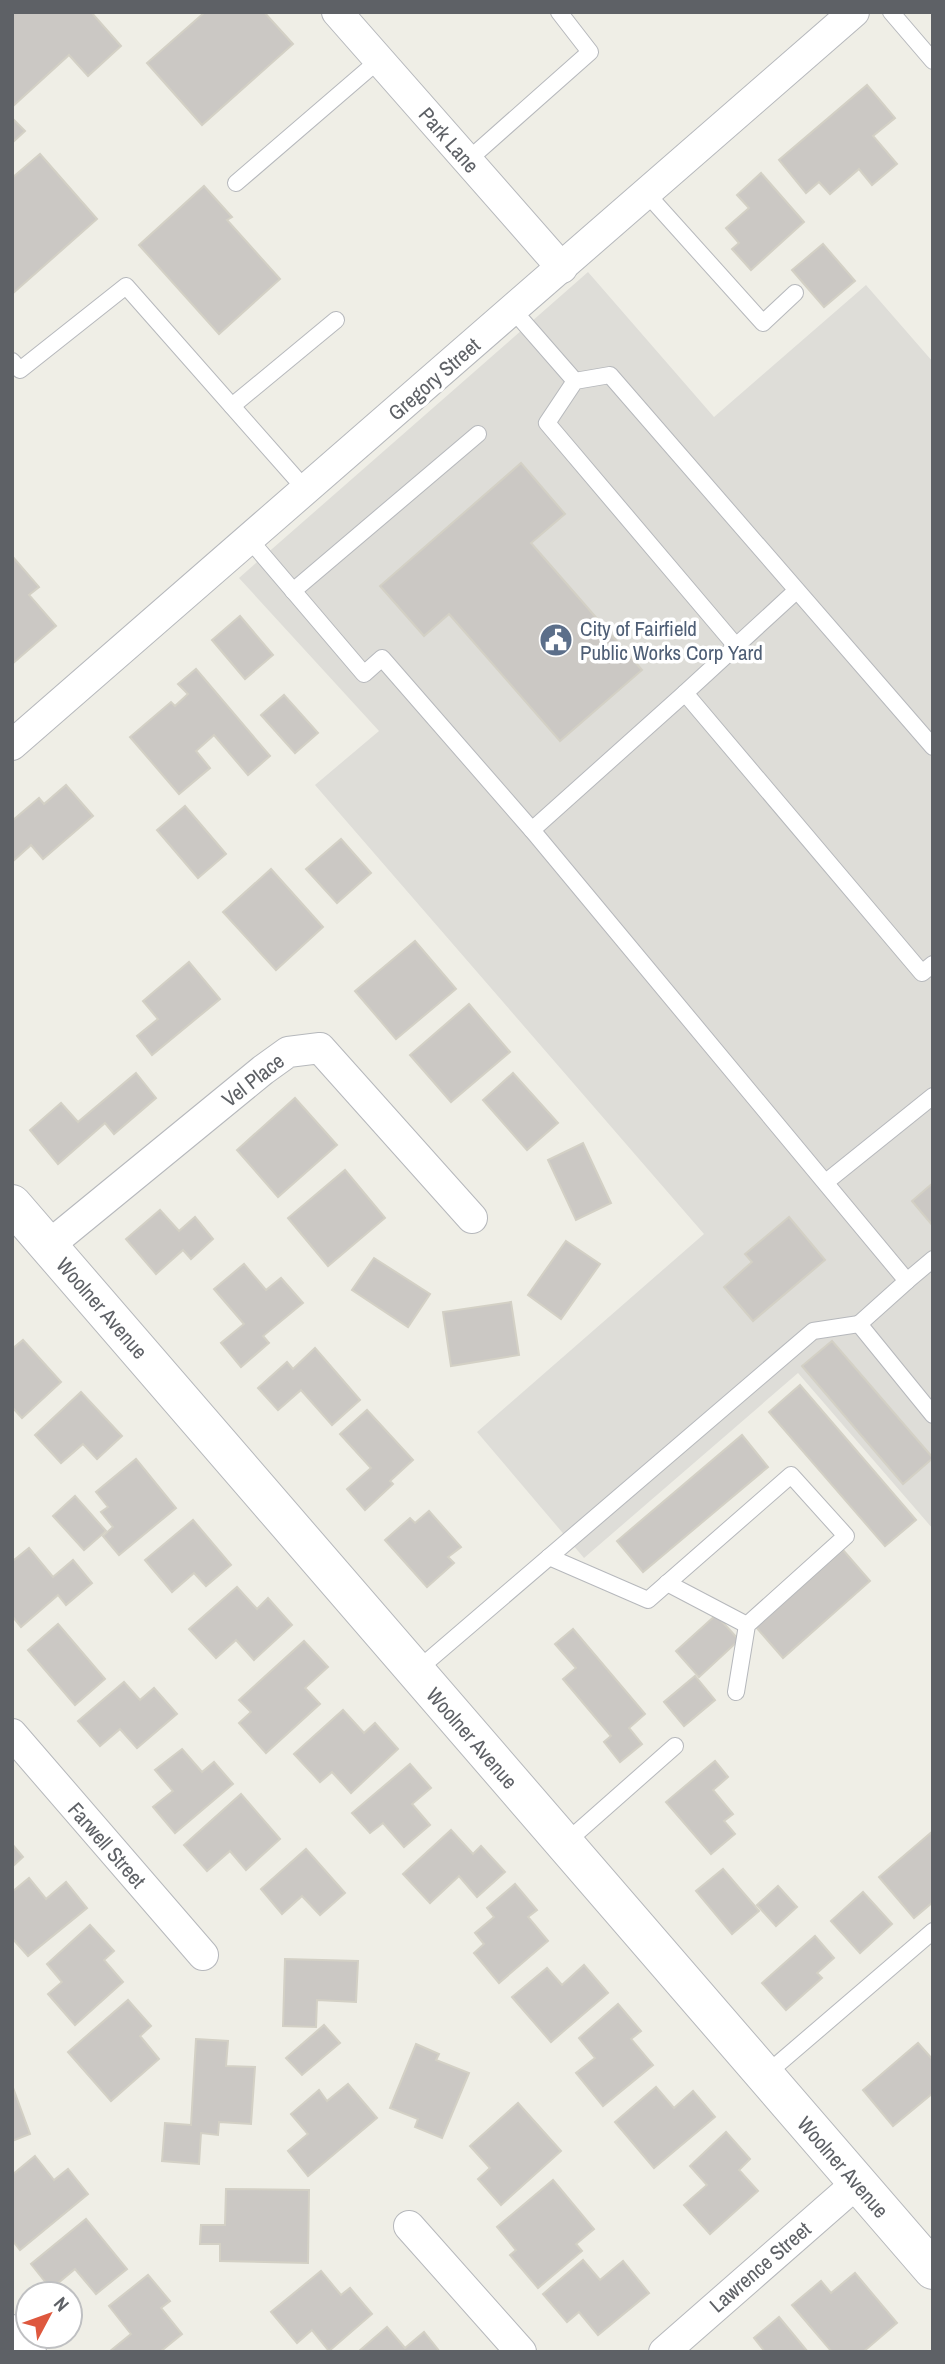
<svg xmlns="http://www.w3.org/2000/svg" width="945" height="2364" viewBox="0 0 945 2364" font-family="'Archivo Narrow',sans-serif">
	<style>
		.industrial { fill: #deddd8 }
		.building { fill: #cbc8c4; stroke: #d3d0c5; stroke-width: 2 }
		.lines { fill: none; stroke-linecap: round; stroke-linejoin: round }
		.service-casing { stroke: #b6b8bc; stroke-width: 18 }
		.minor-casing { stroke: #b6b8bc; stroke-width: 32 }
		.tertiary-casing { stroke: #b6b8bc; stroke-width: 40 }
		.service { stroke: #fff; stroke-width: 16 }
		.minor { stroke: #fff; stroke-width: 30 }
		.tertiary { stroke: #fff; stroke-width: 38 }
		.labels { text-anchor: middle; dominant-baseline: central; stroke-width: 7; stroke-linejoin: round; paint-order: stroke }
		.street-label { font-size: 21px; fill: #5e6166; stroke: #fff }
		.service-label { font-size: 21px; fill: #4e5e75; stroke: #fff; text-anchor: start }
	</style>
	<rect width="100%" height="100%" fill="#efeee6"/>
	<!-- industrial -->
	<polygon class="industrial" points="588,272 714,417 866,285 933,362 933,1529 798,1373 584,1558 477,1432 704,1234 315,785 379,731 239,578"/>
	<!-- building -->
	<g class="building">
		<polygon points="12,12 91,12 121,46 88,76 69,55 12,107"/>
		<polygon points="205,12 264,12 293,44 202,125 147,63"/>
		<polygon points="867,85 895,118 873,136 897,164 872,185 859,169 830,194 819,182 806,193 779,160"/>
		<polygon points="12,118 25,131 12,143"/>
		<polygon points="40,154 97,219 12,294 12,178"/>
		<polygon points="761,173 804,222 751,270 732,249 739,243 726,228 749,208 737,195"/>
		<polygon points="204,186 232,217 227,220 280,279 219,334 139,245"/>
		<polygon points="823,244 855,281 824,307 792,270"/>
		<polygon points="521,463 565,514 531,543 642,670 560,741 449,614 424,636 380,586"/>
		<polygon points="12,556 39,587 29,595 56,626 12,664"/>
		<polygon points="240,616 273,655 245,679 212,640"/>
		<polygon points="196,669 270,756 248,775 214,735 196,751 210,768 179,794 130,737 171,702 175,706 188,694 178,684"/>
		<polygon points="284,695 318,733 295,753 261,715"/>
		<polygon points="66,785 93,816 43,859 31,845 12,862 12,821 39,798 44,804"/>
		<polygon points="185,806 226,854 198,878 157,830"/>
		<polygon points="341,839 371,873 337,903 306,869"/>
		<polygon points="271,869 323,927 276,970 223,912"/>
		<polygon points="415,941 456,989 396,1039 355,991"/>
		<polygon points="189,962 220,999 152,1055 137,1036 158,1019 143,1001"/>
		<polygon points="469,1004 510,1052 451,1102 410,1055"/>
		<polygon points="136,1073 156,1098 114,1134 105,1123 58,1164 30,1130 61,1103 78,1122"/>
		<polygon points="513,1073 558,1123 527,1150 483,1100"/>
		<polygon points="295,1098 337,1145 278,1197 237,1150"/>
		<polygon points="583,1143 611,1203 576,1220 548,1160"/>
		<polygon points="345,1170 385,1218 328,1266 288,1218"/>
		<polygon points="933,1183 933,1226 912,1201"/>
		<polygon points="160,1210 179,1231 195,1217 213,1239 191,1259 183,1250 156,1274 126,1239"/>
		<polygon points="789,1217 825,1260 753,1321 724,1287 752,1262 745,1254"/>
		<polygon points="566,1241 600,1264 561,1319 528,1295"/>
		<polygon points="374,1258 430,1294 408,1327 352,1290"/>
		<polygon points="244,1264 266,1290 281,1278 303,1303 263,1336 269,1343 241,1367 221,1343 244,1324 214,1289"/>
		<polygon points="511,1302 519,1355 451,1366 443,1312"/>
		<polygon points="23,1340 61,1382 22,1418 12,1407 12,1349"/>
		<polygon points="832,1341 933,1458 903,1484 802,1366"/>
		<polygon points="315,1348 360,1400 332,1425 301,1390 278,1410 258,1388 287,1362 293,1369"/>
		<polygon points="800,1385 916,1520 885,1546 769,1412"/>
		<polygon points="81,1392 122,1436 97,1459 83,1444 61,1463 35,1435"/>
		<polygon points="367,1410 413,1460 390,1481 393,1484 365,1510 347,1489 371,1468 340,1434"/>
		<polygon points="742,1435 768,1467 643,1572 617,1541"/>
		<polygon points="136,1459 176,1508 119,1555 103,1536 113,1527 101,1512 108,1507 96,1492"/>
		<polygon points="75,1496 106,1531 84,1550 53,1516"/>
		<polygon points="429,1511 461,1547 448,1557 454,1563 427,1587 385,1540 410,1518 415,1523"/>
		<polygon points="193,1520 231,1565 206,1586 194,1573 172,1592 145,1560"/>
		<polygon points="29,1548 53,1577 73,1560 92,1583 66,1605 58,1595 21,1627 12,1616 12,1557 14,1560"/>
		<polygon points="843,1550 870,1581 783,1658 756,1627"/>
		<polygon points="237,1587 257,1609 268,1598 292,1625 254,1660 236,1640 216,1658 189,1629"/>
		<polygon points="716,1615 739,1640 699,1677 676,1651"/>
		<polygon points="58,1624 105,1679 75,1705 28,1650"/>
		<polygon points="573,1629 645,1714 629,1728 642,1744 620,1762 604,1742 611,1736 563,1679 576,1668 555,1644"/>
		<polygon points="304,1641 328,1667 305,1688 320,1704 266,1753 239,1723 251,1712 239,1700"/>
		<polygon points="695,1676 715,1700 684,1726 664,1702"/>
		<polygon points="124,1682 140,1700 154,1688 177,1714 137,1748 120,1729 100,1746 78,1721"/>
		<polygon points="343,1710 364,1733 375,1723 398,1749 351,1793 332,1772 320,1782 294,1754"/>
		<polygon points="182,1749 202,1772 214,1762 233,1784 175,1833 153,1807 173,1791 155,1770"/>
		<polygon points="715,1761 728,1777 713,1790 733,1814 724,1821 735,1834 711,1854 666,1802"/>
		<polygon points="410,1764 431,1788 412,1804 430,1825 404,1847 383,1823 370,1833 352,1813"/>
		<polygon points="241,1794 280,1839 246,1870 230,1851 207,1871 184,1845"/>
		<polygon points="451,1830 473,1854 481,1846 505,1872 477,1897 459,1876 430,1903 403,1874"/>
		<polygon points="933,1831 933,1902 914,1918 879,1877"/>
		<polygon points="12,1844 23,1857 12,1867"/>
		<polygon points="306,1849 345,1893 320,1915 302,1896 282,1914 261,1889"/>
		<polygon points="723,1869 759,1911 732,1934 696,1891"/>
		<polygon points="29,1878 46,1899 66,1882 87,1908 28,1956 12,1938 12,1892"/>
		<polygon points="515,1884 537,1910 528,1917 548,1941 499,1983 474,1953 484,1944 475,1933 494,1917 487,1908"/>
		<polygon points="778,1886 797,1907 776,1926 757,1905"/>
		<polygon points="863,1892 892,1924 860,1953 831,1921"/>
		<polygon points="90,1925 114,1951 104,1960 123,1982 75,2025 48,1994 62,1982 47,1964"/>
		<polygon points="815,1936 834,1958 817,1973 822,1978 786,2010 762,1983"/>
		<polygon points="285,1959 358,1961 356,2002 317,2000 316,2027 283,2026"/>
		<polygon points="584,1965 608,1993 551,2042 512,1997 547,1968 562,1985"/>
		<polygon points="128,2000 151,2026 140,2036 159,2059 111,2101 68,2052"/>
		<polygon points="618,2004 641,2031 631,2039 653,2065 603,2106 576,2073 595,2058 579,2038"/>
		<polygon points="324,2025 340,2043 302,2075 286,2058"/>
		<polygon points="196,2039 228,2041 226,2066 255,2067 251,2124 219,2122 218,2135 201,2133 199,2164 162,2161 165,2123 191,2125"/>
		<polygon points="918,2043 933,2060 933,2093 893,2126 863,2090"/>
		<polygon points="416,2044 439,2054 436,2060 469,2073 442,2138 415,2127 418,2119 390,2108"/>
		<polygon points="348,2084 377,2118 308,2176 288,2151 308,2134 291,2114 319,2090 327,2101"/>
		<polygon points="12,2085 30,2134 12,2141"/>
		<polygon points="656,2087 674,2108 693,2091 715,2117 654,2168 615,2122"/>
		<polygon points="518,2103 561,2151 501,2205 478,2179 490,2168 470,2146"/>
		<polygon points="726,2132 750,2159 739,2170 758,2191 710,2234 684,2205 707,2185 690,2166"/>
		<polygon points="35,2156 54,2180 68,2169 88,2194 20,2250 12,2240 12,2175"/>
		<polygon points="553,2180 594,2229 576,2244 582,2251 538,2288 510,2255 516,2250 497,2227"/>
		<polygon points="226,2189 309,2190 308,2263 220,2261 220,2244 200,2244 201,2225 225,2225"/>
		<polygon points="86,2219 127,2269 96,2294 75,2269 51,2289 31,2264"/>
		<polygon points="583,2260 600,2280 623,2261 649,2293 598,2335 579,2312 567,2322 543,2294"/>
		<polygon points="321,2271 341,2295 350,2288 372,2314 329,2351 312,2330 297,2343 271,2312"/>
		<polygon points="855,2273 897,2323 863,2352 832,2352 792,2305 821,2281 831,2293"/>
		<polygon points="148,2275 170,2301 161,2308 182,2334 160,2352 109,2352 131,2334 109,2306"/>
		<polygon points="779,2317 808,2352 765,2352 754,2338"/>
		<polygon points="387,2327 405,2348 424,2332 440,2352 358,2352"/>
	</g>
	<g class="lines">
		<defs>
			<g id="service">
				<polyline points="891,12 933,61"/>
				<polyline points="467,161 590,52 559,12"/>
				<polyline points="236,183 379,60"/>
				<polyline points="647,194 763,323 795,293"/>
				<polyline points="513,310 575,381"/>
				<polyline points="12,361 20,370 126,286 306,490"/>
				<polyline points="232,406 336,320"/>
				<polyline points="249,539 364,674 382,658 532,830"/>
				<polyline points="293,591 478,434"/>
				<polyline points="736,646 547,423 575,381 610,375 933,747"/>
				<polyline points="685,693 796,591"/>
				<polyline points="933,964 922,973 685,693 532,830 907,1281 859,1324 933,1415"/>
				<polyline points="826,1182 933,1096"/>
				<polyline points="907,1281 933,1259"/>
				<polyline points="549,1557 648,1600 791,1475 846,1536 747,1625 736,1692"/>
				<polyline points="667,1583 747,1625"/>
				<polyline points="415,1672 813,1331 859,1324"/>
				<polyline points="564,1844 675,1746"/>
				<polyline points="764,2076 933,1931"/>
			</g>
			<g id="minor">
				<polyline points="337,12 562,268"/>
				<polyline points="12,745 854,12"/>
				<polyline points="48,1246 263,1070 288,1052 320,1048 472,1218"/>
				<polyline points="12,1734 203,1955"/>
				<polyline points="409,2226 521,2352"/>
				<polyline points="12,2330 31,2352"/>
				<polyline points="664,2352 857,2183"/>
			</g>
			<polyline id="tertiary" points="12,1204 933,2270"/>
		</defs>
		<!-- service casing -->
		<use href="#service" class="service-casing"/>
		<!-- minor casing -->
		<use href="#minor" class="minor-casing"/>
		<!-- tertiary casing -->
		<use href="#tertiary" class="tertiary-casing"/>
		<!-- service -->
		<use href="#service" class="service"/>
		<!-- minor -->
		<use href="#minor" class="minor"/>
		<!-- tertiary -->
		<use href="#tertiary" class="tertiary"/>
	</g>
	<!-- icons -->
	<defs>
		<symbol id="civic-disc" viewBox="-11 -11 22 22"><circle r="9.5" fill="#5c6f8a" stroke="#fff"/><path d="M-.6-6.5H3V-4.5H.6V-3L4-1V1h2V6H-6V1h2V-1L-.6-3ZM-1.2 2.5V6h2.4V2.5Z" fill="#fff"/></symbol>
	</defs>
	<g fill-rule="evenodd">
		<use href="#civic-disc" x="537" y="621" width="38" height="38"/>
	</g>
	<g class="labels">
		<!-- street labels -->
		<g class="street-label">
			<text transform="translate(449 140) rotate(49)">Park Lane</text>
			<text transform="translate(434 379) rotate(-41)">Gregory Street</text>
			<text transform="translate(253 1080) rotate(-38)">Vel Place</text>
			<text transform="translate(102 1308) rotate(49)">Woolner Avenue</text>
			<text transform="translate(472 1738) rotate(49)">Woolner Avenue</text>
			<text transform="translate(107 1845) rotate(49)">Farwell Street</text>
			<text transform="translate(843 2167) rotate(49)">Woolner Avenue</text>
			<text transform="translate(760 2267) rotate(-41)">Lawrence Street</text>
		</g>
		<!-- service labels -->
		<g class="service-label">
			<text x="580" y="628">City of Fairfield<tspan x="580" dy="24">Public Works Corp Yard</tspan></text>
		</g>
	</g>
	<!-- border -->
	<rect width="945" height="2364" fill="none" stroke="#5e6166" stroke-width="28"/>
	<!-- north arrow -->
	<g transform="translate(49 2315) rotate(49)"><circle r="33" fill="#ffffff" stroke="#bfc0c2" stroke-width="2"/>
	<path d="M0-5L12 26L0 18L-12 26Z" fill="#de583e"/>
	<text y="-10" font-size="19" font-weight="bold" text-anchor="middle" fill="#5e6166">N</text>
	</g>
</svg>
